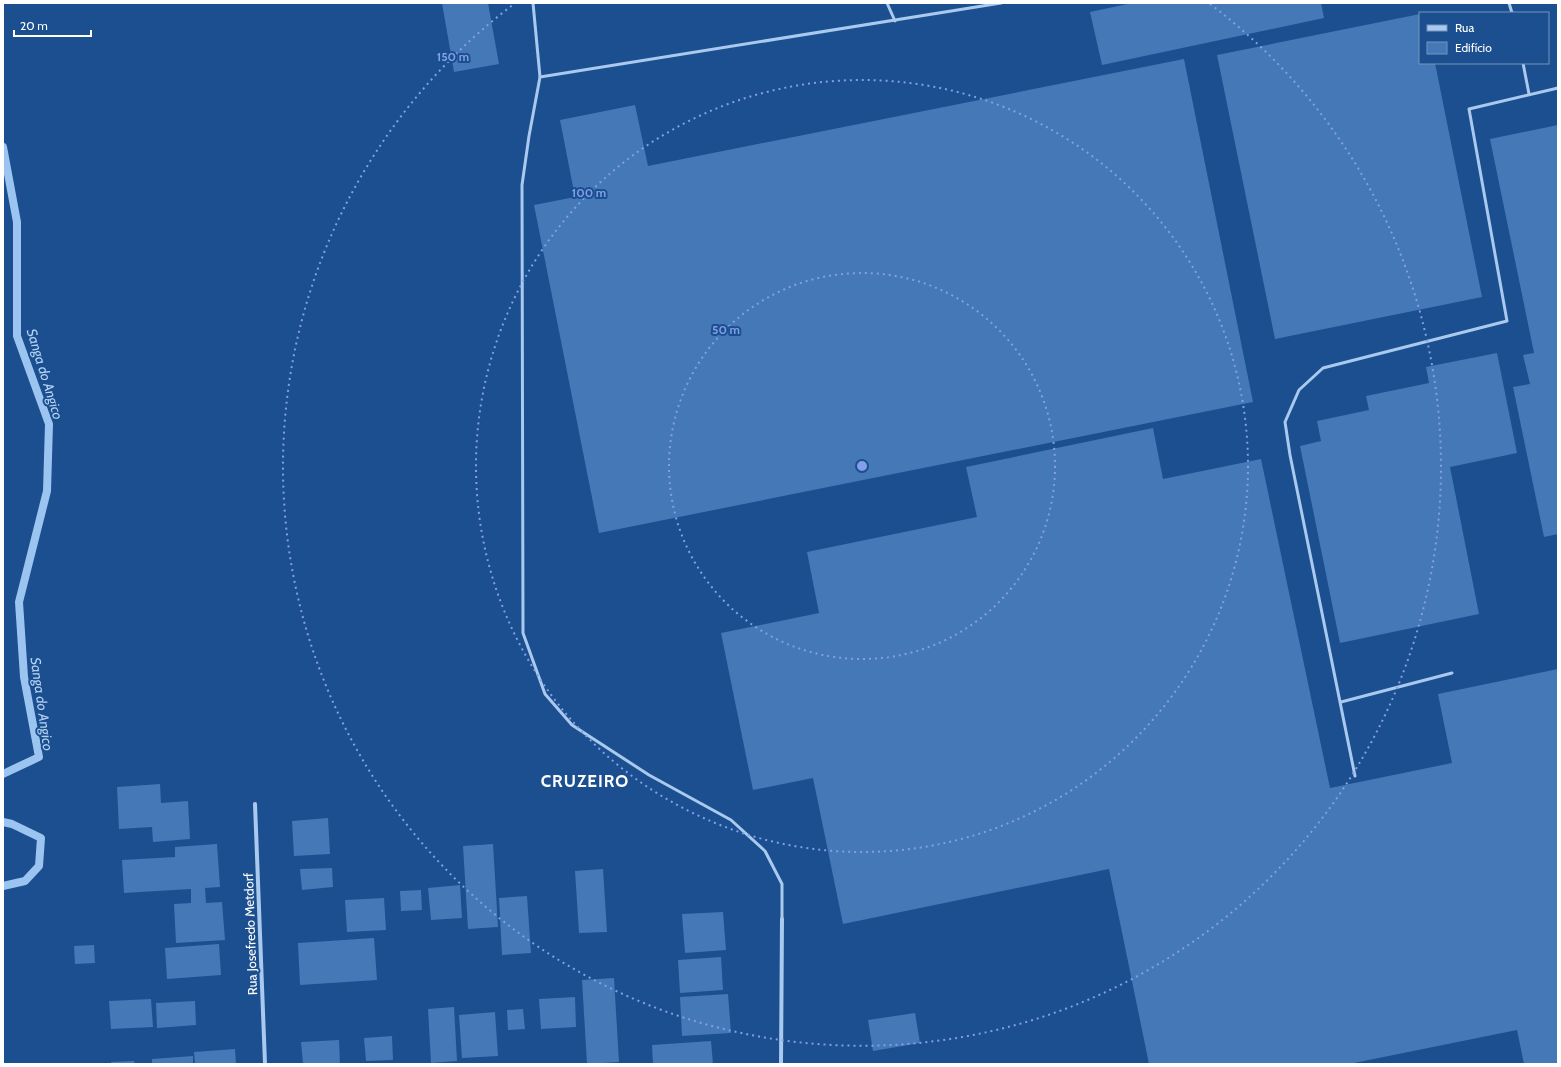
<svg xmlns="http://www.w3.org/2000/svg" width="1561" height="1067" viewBox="0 0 1561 1067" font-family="Cabin,sans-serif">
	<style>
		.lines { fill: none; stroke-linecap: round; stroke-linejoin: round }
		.stream { stroke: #9cc4f0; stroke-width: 8 }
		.building { fill: #4478b7 }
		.service { stroke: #a9c9ee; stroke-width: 3 }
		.minor { stroke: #a9c9ee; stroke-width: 4 }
		.ring { fill: none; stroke: #839eea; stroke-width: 2; stroke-dasharray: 2 4 }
		.labels { text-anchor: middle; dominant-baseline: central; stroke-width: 4; stroke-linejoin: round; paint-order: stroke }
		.street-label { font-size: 13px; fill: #fff; stroke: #1b4f8f }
		.water-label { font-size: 14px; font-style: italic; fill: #b5d3f5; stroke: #1b4f8f }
		.district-label { font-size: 17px; font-weight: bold; letter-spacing: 1px; fill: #fff; stroke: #1b4f8f }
		.centre { fill: #839eea; stroke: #1b4f8f; stroke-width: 2 }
		.ring-label { font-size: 12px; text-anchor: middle; font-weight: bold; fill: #839eea; stroke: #1b4f8f; stroke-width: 4; stroke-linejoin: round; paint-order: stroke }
	</style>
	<rect width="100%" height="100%" fill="#1b4f8f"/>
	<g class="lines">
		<!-- stream -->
		<g class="stream">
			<polyline points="3,147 17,222 17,336 49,424 47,491 19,602 24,677 39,757 3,774"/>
			<polyline points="3,822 12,824 41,838 39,866 25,881 3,886"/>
		</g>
	</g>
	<!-- building -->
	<g class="building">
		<polygon points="442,3 488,3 499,64 454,72"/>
		<polygon points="1132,3 1321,3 1324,18 1102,65 1090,12"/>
		<polygon points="1420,14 1420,63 1435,63 1482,297 1275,339 1217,55"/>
		<polygon points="1184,59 1253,402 599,533 534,205 575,197 560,120 635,105 648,166"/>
		<polygon points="1558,125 1558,534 1544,537 1513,387 1530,384 1523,355 1534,353 1490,139"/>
		<polygon points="1497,353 1517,453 1450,467 1479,614 1340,643 1300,446 1321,441 1317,421 1369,410 1366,396 1429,383 1426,367"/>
		<polygon points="1153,428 1163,479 1261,459 1330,788 1452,763 1438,694 1558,669 1558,1064 1524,1064 1517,1030 1349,1064 1149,1064 1109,869 843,924 813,778 753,790 721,633 819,613 807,552 977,517 966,467"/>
		<polygon points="160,784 161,803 188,801 190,839 153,842 152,827 119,829 117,787"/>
		<polygon points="328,818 330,854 294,856 292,821"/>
		<polygon points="217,844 220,887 205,888 206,903 222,902 225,940 176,943 174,904 191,903 191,889 124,893 122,860 175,857 175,847"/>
		<polygon points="493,844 498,927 468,929 463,846"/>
		<polygon points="332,868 333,887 302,890 300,869"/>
		<polygon points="603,869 607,932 579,933 575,871"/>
		<polygon points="460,885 462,918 431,920 428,888"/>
		<polygon points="421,890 422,910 401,911 400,891"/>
		<polygon points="527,896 531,953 502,955 499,898"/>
		<polygon points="384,898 386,930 347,932 345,900"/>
		<polygon points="723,912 726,950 685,953 682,914"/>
		<polygon points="374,938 377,980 300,985 298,943"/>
		<polygon points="219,944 221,975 167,979 165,948"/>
		<polygon points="94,945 95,963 75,964 74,946"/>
		<polygon points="721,957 723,990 680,993 678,960"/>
		<polygon points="614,978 619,1062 587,1064 582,980"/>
		<polygon points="728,994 731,1033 682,1036 680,997"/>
		<polygon points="575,997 576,1027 541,1029 539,999"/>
		<polygon points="151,999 153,1027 111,1029 109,1001"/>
		<polygon points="195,1001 196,1025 157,1028 156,1003"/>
		<polygon points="454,1007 457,1061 431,1063 428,1009"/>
		<polygon points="523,1009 525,1029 508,1030 507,1010"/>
		<polygon points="495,1012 498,1056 462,1058 459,1015"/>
		<polygon points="915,1013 920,1043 873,1051 868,1020"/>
		<polygon points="392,1036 393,1060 366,1061 364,1038"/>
		<polygon points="339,1040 340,1064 303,1064 301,1042"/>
		<polygon points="711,1041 713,1064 653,1064 652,1045"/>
		<polygon points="235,1049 236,1064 195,1064 194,1052"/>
		<polygon points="193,1056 193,1064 152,1064 152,1059"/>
		<polygon points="134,1061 135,1064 111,1064 111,1062"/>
	</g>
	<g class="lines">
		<!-- service -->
		<g class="service">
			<polyline points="533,3 540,77"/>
			<polyline points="887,3 895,21"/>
			<polyline points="1509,3 1512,13"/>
			<polyline points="1523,63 1529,94"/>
			<polyline points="1341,702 1452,673"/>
			<polyline points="1355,776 1290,455 1285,422 1299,390 1323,368 1507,321 1469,109 1558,88"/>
			<polyline points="782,919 782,884 765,851 731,820 649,775 572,725 545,694 523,633 522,185 529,136 540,77 1001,3"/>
		</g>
		<!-- minor -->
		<g class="minor">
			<polyline points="255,804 265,1064"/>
			<polyline points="781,1064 782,919"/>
		</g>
	</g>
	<!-- distance rings -->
	<g class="ring">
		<circle cx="862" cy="466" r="193"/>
		<circle cx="862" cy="466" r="386"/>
		<path d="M1210 4A579 579 0 1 1 514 4"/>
	</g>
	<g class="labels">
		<!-- street labels -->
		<g class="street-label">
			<text transform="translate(250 934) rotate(-92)">Rua Josefredo Metdorf</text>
		</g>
		<!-- water labels -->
		<g class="water-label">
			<text transform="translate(45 374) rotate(73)">Sanga do Angico</text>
			<text transform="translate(42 704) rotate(82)">Sanga do Angico</text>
		</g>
		<!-- district labels -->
		<g class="district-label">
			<text x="585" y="781">CRUZEIRO</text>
		</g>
	</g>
	<circle cx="862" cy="466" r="6" class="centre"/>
	<g class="ring-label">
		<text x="453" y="61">150 m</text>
		<text x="589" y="197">100 m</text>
		<text x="726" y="334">50 m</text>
	</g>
	<!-- border -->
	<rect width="1561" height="1067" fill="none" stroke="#ffffff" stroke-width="8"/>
	<!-- legend -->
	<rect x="1419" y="12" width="130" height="52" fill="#1b4f8f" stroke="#7695bc"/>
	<rect x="1427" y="25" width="20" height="6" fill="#a9c9ee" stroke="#7695bc"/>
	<text x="1455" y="32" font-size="12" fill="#ffffff">Rua</text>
	<rect x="1427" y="42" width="20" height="12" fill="#4478b7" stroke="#7695bc"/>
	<text x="1455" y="52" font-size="12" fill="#ffffff">Edifício</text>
	<!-- scale -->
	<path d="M14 30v6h77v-6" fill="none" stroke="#ffffff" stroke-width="2"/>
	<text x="20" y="30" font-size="12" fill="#ffffff" stroke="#1b4f8f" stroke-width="3" paint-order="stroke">20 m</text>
</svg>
